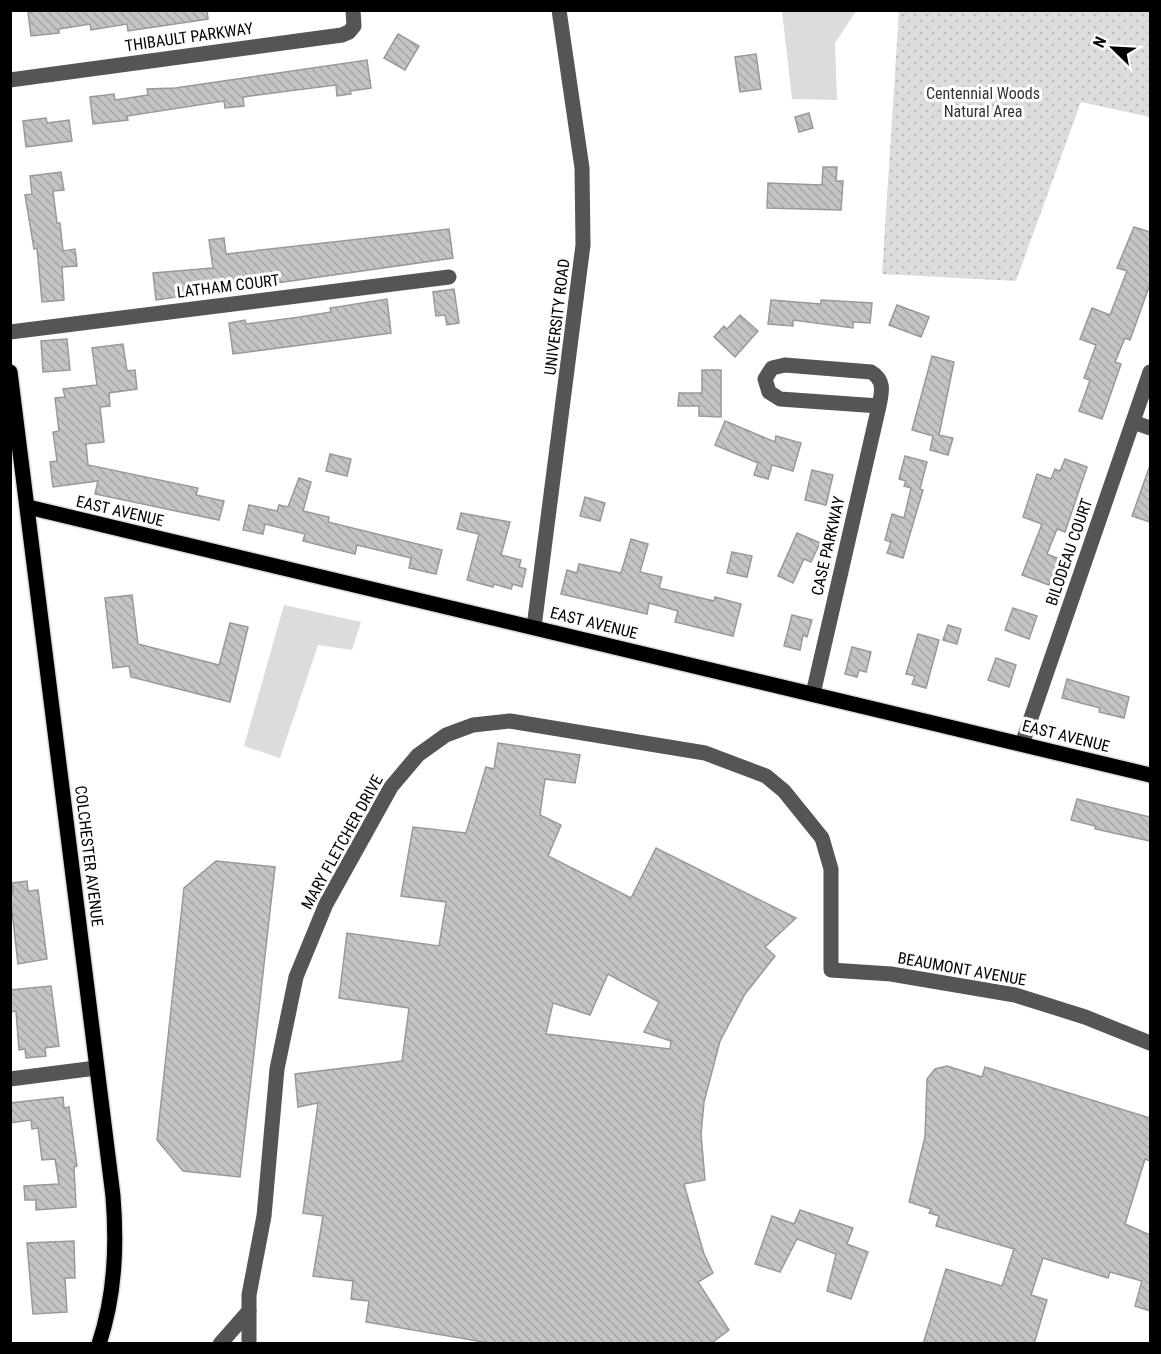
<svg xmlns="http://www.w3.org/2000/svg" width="1161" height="1354" viewBox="0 0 1161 1354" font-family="'Roboto Condensed',sans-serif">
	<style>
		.green { fill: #dcdcdc }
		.park { fill: url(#park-dots) }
		.building { fill: url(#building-back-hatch); stroke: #999; stroke-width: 1.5; fill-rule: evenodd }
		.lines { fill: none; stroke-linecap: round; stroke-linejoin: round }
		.major-casing { stroke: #dbdbdb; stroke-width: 18 }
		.minor { stroke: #555; stroke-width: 15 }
		.major { stroke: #000; stroke-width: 15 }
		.labels { text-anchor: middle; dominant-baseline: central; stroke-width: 6; stroke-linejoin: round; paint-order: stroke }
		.street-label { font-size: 16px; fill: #000; stroke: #fff }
		.park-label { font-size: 16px; fill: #333; stroke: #fff }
	</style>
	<defs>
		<pattern id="park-dots" width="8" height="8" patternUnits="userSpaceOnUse" patternTransform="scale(1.5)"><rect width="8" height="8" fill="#dcdcdc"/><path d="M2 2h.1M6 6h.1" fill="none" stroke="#bbb" stroke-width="1.8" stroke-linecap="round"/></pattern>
		<pattern id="building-back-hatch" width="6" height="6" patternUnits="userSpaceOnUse" patternTransform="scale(1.5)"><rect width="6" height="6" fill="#c4c4c4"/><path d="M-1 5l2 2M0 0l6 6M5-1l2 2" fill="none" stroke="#a7a7a7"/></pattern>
	</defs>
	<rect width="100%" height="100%" fill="#fff"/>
	<!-- green -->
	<g class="green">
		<polygon points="782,11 856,11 835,43 837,100 792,99"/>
		<polygon points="284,605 361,622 352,650 318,645 280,758 244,746"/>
	</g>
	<!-- park -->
	<polygon class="park" points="899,11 1150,11 1150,117 1081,102 1016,281 882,274"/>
	<!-- building -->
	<g class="building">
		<polygon points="46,10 207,10 208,19 128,31 127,24 91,30 90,24 59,29 59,33 31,36 28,12"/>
		<polygon points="398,34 419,46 405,70 384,58"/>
		<polygon points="756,54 761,89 740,92 735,57"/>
		<polygon points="367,60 371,88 350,91 351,94 337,96 336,85 296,90 243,97 244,106 225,108 224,101 127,116 128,120 93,124 90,97 114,94 115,100 148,95 147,89 175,88"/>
		<polygon points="809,113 813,128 799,132 795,117"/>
		<polygon points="46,118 47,123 69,120 72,141 26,147 23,121"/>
		<polygon points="823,167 837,167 836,181 843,181 841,210 767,208 768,183 822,185"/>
		<polygon points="61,172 64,190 53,191 57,223 60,223 63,251 75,249 77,266 62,267 64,300 42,302 37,248 34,249 25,195 32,194 30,176"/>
		<polygon points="1134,227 1150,232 1150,284 1130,340 1125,338 1115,362 1121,364 1102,419 1079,411 1090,380 1084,378 1096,345 1080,339 1092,308 1110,315 1127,271 1117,268"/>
		<polygon points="449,229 453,258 156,300 153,273 213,268 209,240 224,238 226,254"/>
		<polygon points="454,289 459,323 447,325 445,315 436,316 433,292"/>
		<polygon points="387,299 391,333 233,354 229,323 245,320 246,324 300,317 331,312 330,308"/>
		<polygon points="771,300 821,304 821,300 872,303 870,323 853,322 853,328 793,320 793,326 768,324"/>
		<polygon points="897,305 929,317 921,337 889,325"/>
		<polygon points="740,315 758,331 735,357 714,337 724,326 727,329"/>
		<polygon points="67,339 70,370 43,372 41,341"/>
		<polygon points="123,344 127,371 135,370 137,389 109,393 110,406 100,407 104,442 86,444 88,465 198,488 196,495 224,501 219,520 95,494 98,481 53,487 50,462 57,461 53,432 59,431 55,398 65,397 63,389 97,385 92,348"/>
		<polygon points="932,356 954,362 939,435 953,438 948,455 930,450 933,436 912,430"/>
		<polygon points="702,370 721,370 721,417 699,416 699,406 678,406 679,393 702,393"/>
		<polygon points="725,421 775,442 776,436 801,443 793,471 772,465 768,479 754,475 758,463 715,445"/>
		<polygon points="330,454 351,459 347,476 326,471"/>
		<polygon points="905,456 927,462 920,489 923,490 903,558 887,553 891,542 885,540 892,514 904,518 911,488 904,486 906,481 899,479"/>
		<polygon points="1065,459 1087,467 1065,532 1057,529 1047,554 1059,559 1049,585 1022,575 1042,524 1023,517 1037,474 1051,479 1055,469 1060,471"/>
		<polygon points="1149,468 1150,468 1150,522 1132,516"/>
		<polygon points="812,470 833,475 826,505 805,500"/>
		<polygon points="299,478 311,482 303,511 329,517 328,522 442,550 436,574 409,568 411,558 357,545 355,554 303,541 305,534 265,524 263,534 243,530 249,505 277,511 279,505 288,507"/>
		<polygon points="585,497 605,503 600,521 580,516"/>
		<polygon points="461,513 510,522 501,555 521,560 519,567 526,569 522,587 513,584 511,589 494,584 493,587 467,580 479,534 457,529"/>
		<polygon points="797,533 820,543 811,562 804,559 793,583 778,576"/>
		<polygon points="631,539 648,544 640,572 662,577 659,588 714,601 715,597 741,604 733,636 675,622 678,611 649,603 647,614 561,594 567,570 577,573 579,564 621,573"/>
		<polygon points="732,552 752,556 747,577 727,573"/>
		<polygon points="132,595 138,644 219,665 230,623 248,627 230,702 131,677 129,666 113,668 105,598"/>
		<polygon points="1013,608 1037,616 1029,639 1005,630"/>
		<polygon points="792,615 812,620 807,637 803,635 800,650 784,646"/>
		<polygon points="948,625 961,629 957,644 943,640"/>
		<polygon points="918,634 939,640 926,688 912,684 915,676 906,674"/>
		<polygon points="852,647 871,652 866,672 859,670 857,677 845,674"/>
		<polygon points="996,658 1016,665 1009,687 988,680"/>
		<polygon points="1067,679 1129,697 1124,718 1099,712 1100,708 1062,698"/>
		<path d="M498 743 580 755 575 783 545 779 540 815 561 825 548 856 631 898 656 848 796 918 765 947 775 956 745 994 720 1041 704 1102 701 1134 705 1180 684 1184 704 1254 713 1273 698 1282 729 1330 710 1344H495L366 1322 369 1301 351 1299 353 1281 313 1276 323 1216 303 1213 318 1103 298 1107 295 1074 402 1061 409 1008 339 998 347 933 439 946 446 902 401 896 413 827 466 833 486 767 494 769ZM608 974 659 1002 644 1032 671 1041 670 1049 546 1034 553 1003 590 1015Z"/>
		<polygon points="1077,799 1150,817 1150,841 1095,829 1095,826 1071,820"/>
		<polygon points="216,861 275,867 240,1177 183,1171 157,1140 184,888"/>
		<polygon points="27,881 28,891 38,890 47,959 18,964 10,894 13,893 12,883"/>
		<polygon points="51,986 59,1046 45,1048 46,1056 26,1058 25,1049 19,1050 16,1011 10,1012 10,990"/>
		<polygon points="947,1066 982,1077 985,1067 1150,1118 1150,1161 1145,1159 1125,1224 1150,1235 1150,1311 1135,1306 1142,1281 1110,1272 1108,1278 1043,1258 1031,1295 1047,1300 1034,1344 923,1344 946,1269 1002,1286 1014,1249 936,1226 939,1216 929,1213 931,1209 909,1202 925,1137 927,1079 935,1069"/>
		<polygon points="63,1097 64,1108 69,1107 77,1166 74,1167 76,1207 36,1210 36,1200 25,1200 24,1186 59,1184 55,1159 42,1160 38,1128 32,1129 31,1120 10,1123 10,1103"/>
		<polygon points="800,1210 853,1228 847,1244 868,1252 851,1299 827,1291 836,1254 797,1239 780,1272 755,1264 772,1216 794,1224"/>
		<polygon points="74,1241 75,1278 65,1278 67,1312 33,1314 27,1243"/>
	</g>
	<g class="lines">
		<defs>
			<g id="major">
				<path d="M10 372 113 1196C117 1247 115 1295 99 1344"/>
				<polyline points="28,507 1150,775"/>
			</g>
		</defs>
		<!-- major casing -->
		<use href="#major" class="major-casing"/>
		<!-- minor -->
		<g class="minor">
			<polyline points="10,80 342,35 349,32 354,26 353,10"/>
			<polyline points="10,332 449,277"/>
			<polyline points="1133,422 1150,428"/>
			<polyline points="534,627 583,245 582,168 559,10"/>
			<path d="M813 694 818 672 879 406C882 392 885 380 871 372L785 365 772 368 765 379 769 392 780 399 879 406"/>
			<polyline points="1022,744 1150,372"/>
			<polyline points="10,1079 96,1068"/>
			<polyline points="220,1344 249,1311"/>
			<polyline points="249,1344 249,1295 264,1216 277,1069 296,977 326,904 391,787 418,755 446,735 473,725 510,721 705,753 766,776 784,791 822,838 831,869 831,970 891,974 1015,995 1085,1017 1150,1043"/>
		</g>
		<!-- major -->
		<use href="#major" class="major"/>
	</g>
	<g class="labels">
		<!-- street labels -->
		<g class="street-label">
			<text transform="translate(189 37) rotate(-8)">THIBAULT PARKWAY</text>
			<text transform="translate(228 286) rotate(-7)">LATHAM COURT</text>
			<text transform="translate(557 317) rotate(-83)">UNIVERSITY ROAD</text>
			<text transform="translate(120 511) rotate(13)">EAST AVENUE</text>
			<text transform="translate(828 546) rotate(-77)">CASE PARKWAY</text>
			<text transform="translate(1069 552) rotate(-71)">BILODEAU COURT</text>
			<text transform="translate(594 623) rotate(14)">EAST AVENUE</text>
			<text transform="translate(1066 736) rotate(14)">EAST AVENUE</text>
			<text transform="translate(342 842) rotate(-61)">MARY FLETCHER DRIVE</text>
			<text transform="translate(89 856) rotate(83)">COLCHESTER AVENUE</text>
			<text transform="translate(962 969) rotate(10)">BEAUMONT AVENUE</text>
		</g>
		<!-- park labels -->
		<g class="park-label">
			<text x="983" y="93">Centennial Woods<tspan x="983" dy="18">Natural Area</tspan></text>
		</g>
	</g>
	<!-- border -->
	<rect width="1161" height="1354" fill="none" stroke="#000000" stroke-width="24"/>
	<!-- north arrow -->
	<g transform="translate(1113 48) rotate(294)" stroke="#ffffff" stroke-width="4.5" paint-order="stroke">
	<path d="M0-4.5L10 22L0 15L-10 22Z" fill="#000000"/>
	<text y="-9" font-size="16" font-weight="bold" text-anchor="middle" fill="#000000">N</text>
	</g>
</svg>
